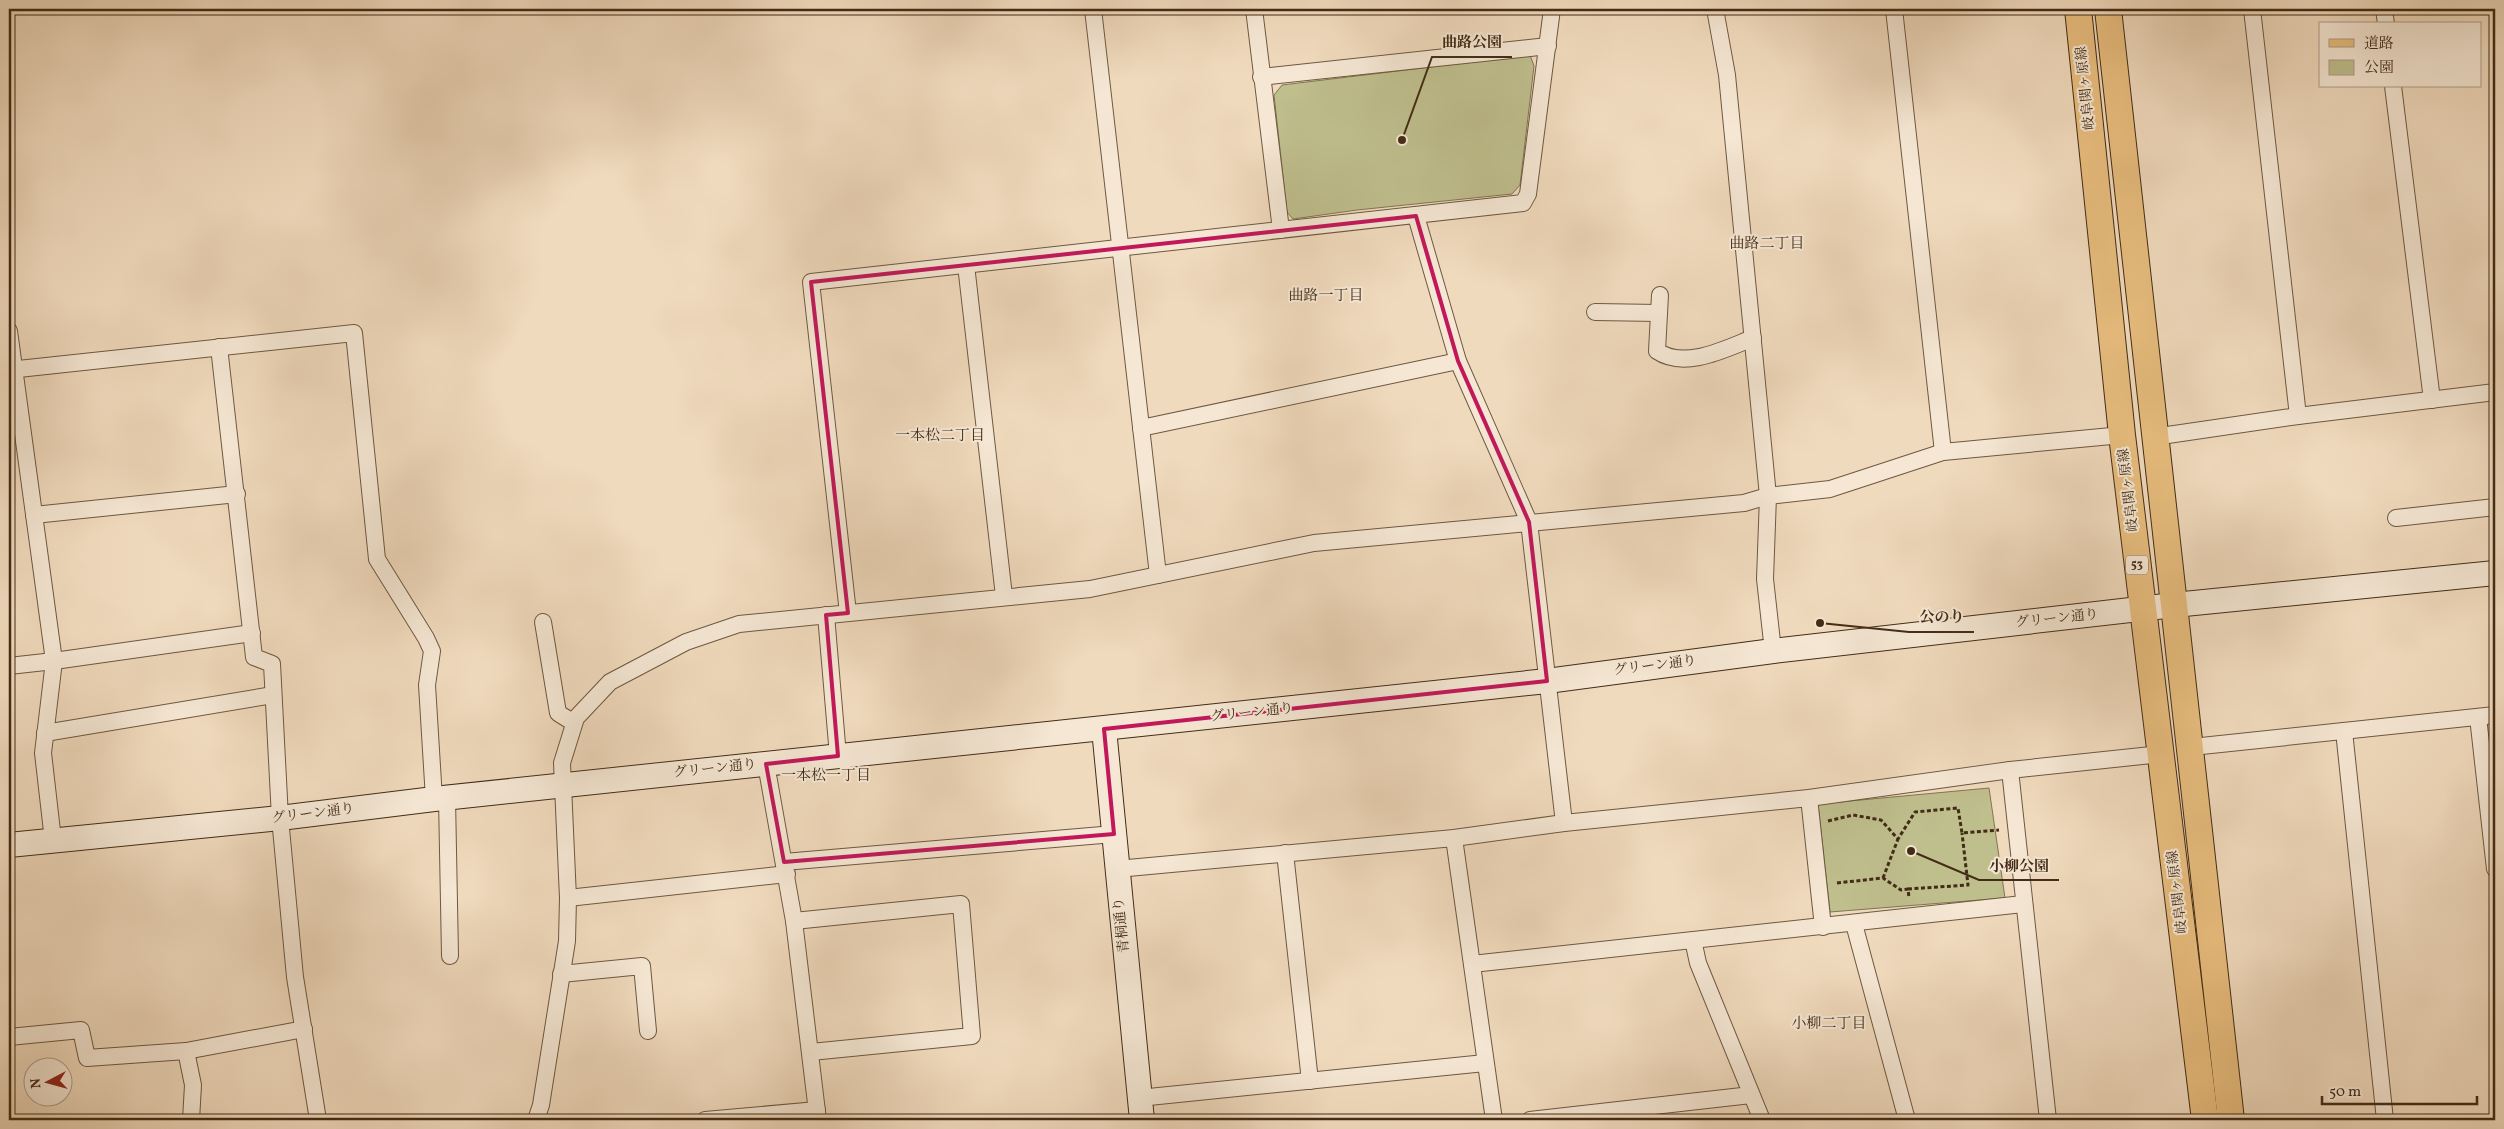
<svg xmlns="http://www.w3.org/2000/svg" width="2504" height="1129" viewBox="0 0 2504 1129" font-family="Vollkorn,'Noto Serif JP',serif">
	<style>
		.green { fill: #bfbe8d; stroke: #817552 }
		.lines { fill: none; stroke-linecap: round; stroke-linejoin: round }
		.street-casing { stroke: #6e5840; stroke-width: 18 }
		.secondary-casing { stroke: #432c16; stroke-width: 26 }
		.primary-casing { stroke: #432c16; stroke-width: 28 }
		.path { stroke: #432c16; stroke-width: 3; stroke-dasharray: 4 2.5; stroke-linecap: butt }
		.street { stroke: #f5e7d4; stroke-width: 16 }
		.secondary { stroke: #f5e7d4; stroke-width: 24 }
		.primary { stroke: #e8bd7e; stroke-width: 26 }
		.marked { fill: none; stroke: #c2185b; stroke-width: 4; stroke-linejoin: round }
		.labels { text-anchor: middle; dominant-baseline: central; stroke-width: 4; stroke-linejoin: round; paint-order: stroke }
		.shield { fill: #f5e7d4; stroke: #78644f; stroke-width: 1 }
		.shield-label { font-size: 12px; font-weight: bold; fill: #432c16 }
		.street-label { font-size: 14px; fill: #432c16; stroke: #f5e7d4 }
		.neighbourhood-label { font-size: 15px; fill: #432c16; stroke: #f5e7d4 }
		.leader { fill: none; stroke: #432c16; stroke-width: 2 }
		.callout-dot { fill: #432c16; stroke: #f5e7d4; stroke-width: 2 }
		.callout-label { font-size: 15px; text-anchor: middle; font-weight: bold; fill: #432c16; stroke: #f5e7d4; stroke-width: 4; stroke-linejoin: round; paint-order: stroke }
	</style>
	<rect width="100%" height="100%" fill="#f0dabd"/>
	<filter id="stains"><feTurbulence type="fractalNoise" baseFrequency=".004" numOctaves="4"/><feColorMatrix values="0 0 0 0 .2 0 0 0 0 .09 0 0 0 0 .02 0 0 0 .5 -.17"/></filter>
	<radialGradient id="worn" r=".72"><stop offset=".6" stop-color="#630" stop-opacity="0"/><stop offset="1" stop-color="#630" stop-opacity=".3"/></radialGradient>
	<!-- green -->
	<g class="green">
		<polygon points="1530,55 1534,66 1520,185 1512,194 1357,210 1293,219 1287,212 1274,95 1282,85"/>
		<polygon points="1989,788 2005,898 1830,912 1818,804"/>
	</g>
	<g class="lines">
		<defs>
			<g id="street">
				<polyline points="1093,9 1158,575"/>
				<polyline points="1254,9 1281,230"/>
				<polyline points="1715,9 1727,75 1768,496 1765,579 1773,651"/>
				<polyline points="1894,9 1943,452"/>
				<polyline points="2252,9 2298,416"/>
				<polyline points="2384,9 2386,24"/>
				<polyline points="1261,77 1548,46"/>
				<polyline points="2393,86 2432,400"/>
				<polyline points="1416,216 1458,361 1529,522 1564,823"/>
				<polyline points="966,265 1004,596"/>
				<path d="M1660 295 1657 351C1685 370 1725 349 1753 338"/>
				<polyline points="1595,312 1659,313"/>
				<polyline points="9,331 54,661 43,753 53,840"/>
				<polyline points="219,347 254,657 272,664 280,818 295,977 318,1120"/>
				<polyline points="9,370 354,333 377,559 426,638 432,651 427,685 434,799"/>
				<polyline points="1141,428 1458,361"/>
				<polyline points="2154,437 2298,416 2495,392"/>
				<polyline points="34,515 237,494"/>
				<polyline points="2396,518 2495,507"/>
				<polyline points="848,613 811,282 1523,203 1528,194 1552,9"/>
				<polyline points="826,615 838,756"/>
				<polyline points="543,622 558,713 574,723"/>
				<polyline points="9,666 54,661 252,633"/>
				<polyline points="2478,717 2495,869"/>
				<polyline points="2344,731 2385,1120"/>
				<polyline points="45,733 273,695"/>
				<polyline points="2192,747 2495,715"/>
				<polyline points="766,764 794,921 818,1120"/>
				<polyline points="2010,770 2048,1120"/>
				<polyline points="447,798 450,956"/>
				<polyline points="1809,798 1823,927"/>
				<polyline points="1454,838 1494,1120"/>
				<polyline points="1285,853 1310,1081"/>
				<polyline points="784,862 1114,834"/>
				<polyline points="1117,869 1454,838 1564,823 1809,798 2010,770 2161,754"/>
				<polyline points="568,898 787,874"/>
				<polyline points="794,921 961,904 972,1036 811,1052"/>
				<polyline points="1854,924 1907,1120"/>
				<polyline points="1693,940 1698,963 1762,1120"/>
				<polyline points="1472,964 2023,904"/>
				<polyline points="561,974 642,966 648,1031"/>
				<polyline points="9,1037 81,1030 87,1058 186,1051 304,1029"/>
				<polyline points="186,1051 193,1085 191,1120"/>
				<polyline points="1139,1098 1485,1063"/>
				<polyline points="536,1120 541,1105 567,941 568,898 562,763 576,718 610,682 686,642 739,624 1090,589 1314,543 1744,503 1768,496 1830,489 1943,452 2122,435"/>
				<polyline points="705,1120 817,1110"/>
				<polyline points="1530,1120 1751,1095"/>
			</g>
			<g id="secondary">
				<polyline points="1104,729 1142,1120"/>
				<polyline points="9,845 280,818 434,799 1547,681 1773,651 2174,605 2495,573"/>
			</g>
			<g id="primary">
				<polyline points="2078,9 2122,435 2205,1120"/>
				<path d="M2108 9C2148 379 2193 749 2231 1120"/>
			</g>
		</defs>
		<!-- street casing -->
		<use href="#street" class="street-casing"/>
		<!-- secondary casing -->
		<use href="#secondary" class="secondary-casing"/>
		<!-- primary casing -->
		<use href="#primary" class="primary-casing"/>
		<!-- path -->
		<g class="path">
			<polyline points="1828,821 1853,815 1881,820 1898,839 1915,812 1958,808 1962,833 1999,830"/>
			<polyline points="1883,878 1898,839"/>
			<polyline points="1837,883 1883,878 1901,890 1908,889 1909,898"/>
			<polyline points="1908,889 1968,885 1962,833"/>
		</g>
		<!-- street -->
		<use href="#street" class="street"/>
		<!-- secondary -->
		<use href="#secondary" class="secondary"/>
		<!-- primary -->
		<use href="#primary" class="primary"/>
	</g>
	<!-- marked area -->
	<path class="marked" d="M1416 216 1458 361 1529 522 1547 681 1104 729 1114 834 784 862 766 764 838 756 826 615 848 613 811 282Z"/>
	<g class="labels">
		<!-- shield labels -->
		<rect class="shield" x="2126" y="555.5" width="22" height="19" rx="4"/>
		<g class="shield-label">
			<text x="2137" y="565">53</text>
		</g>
		<!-- street labels -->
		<g class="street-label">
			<text transform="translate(2086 88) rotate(-96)">岐阜関ヶ原線</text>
			<text transform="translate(2129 490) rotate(-97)">岐阜関ヶ原線</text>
			<text transform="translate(2057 619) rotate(-6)">グリーン通り</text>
			<text transform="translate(1655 666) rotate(-7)">グリーン通り</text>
			<text transform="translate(1252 713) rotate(-6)">グリーン通り</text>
			<text transform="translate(715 769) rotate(-6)">グリーン通り</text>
			<text transform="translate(313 814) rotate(-7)">グリーン通り</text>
			<text transform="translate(2178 892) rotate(-97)">岐阜関ヶ原線</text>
			<text transform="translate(1122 925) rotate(-96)">青桐通り</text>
		</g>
		<!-- neighbourhood labels -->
		<g class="neighbourhood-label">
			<text x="1767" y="244">曲路二丁目</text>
			<text x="1326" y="296">曲路一丁目</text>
			<text x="940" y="436">一本松二丁目</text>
			<text x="826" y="776">一本松一丁目</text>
			<text x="1829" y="1024">小柳二丁目</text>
		</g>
	</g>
	<!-- callouts -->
	<path class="leader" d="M1402 140L1432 57H1512M1820 623L1909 632H1974M1911 851L1979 880H2059"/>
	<g class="callout-dot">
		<circle cx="1402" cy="140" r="5"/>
		<circle cx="1820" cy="623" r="5"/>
		<circle cx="1911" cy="851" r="5"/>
	</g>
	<g class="callout-label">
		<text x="1472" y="47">曲路公園</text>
		<text x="1942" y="622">公のり</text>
		<text x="2019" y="871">小柳公園</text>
	</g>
	<!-- margin -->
	<rect width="2504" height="1129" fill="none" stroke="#f0dabd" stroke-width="30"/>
	<rect x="10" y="10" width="2484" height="1109" fill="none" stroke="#432c16" stroke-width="2.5"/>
	<rect x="15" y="15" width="2474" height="1099" fill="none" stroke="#432c16"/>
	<!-- legend -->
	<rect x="2319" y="22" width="162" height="65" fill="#f5e7d4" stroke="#ae9c88"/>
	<rect x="2329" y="39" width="25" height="8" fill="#e8bd7e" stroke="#ae9c88"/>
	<text x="2364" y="48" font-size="15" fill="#432c16">道路</text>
	<rect x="2329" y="60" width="25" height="15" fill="#bfbe8d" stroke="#ae9c88"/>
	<text x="2364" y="72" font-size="15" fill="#432c16">公園</text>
	<!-- north arrow -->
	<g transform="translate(48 1082) rotate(264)"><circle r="24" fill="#f5e7d4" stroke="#ae9c88"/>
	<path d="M0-4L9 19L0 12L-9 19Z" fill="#8f2418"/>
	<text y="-8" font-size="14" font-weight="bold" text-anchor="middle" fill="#432c16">N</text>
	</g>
	<!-- scale -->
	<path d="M2322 1096v8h155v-8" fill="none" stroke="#432c16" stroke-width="2.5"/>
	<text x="2329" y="1096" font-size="15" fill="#432c16" stroke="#f5e7d4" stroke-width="4" paint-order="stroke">50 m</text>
	<rect width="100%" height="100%" filter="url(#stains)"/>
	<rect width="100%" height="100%" fill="url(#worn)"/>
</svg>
